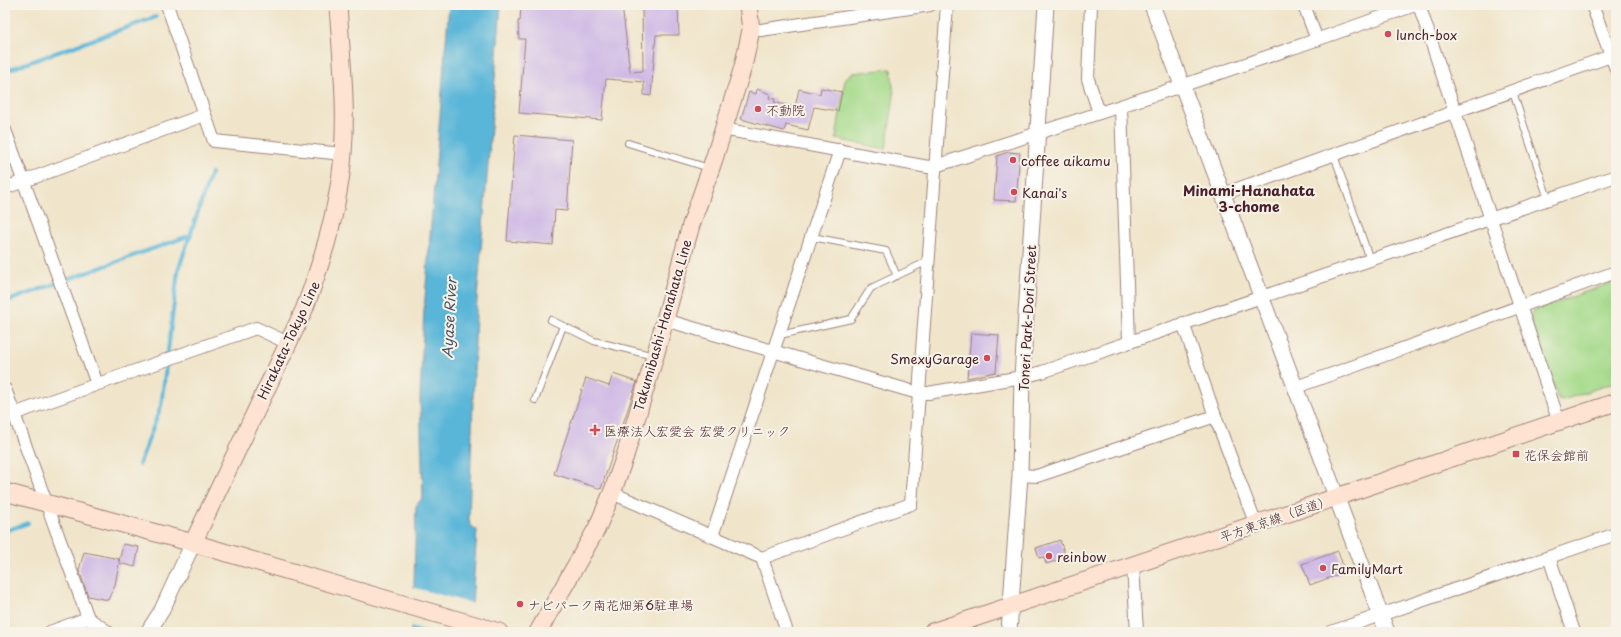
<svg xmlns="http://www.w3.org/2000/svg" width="1621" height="637" viewBox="0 0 1621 637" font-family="'Playpen Sans','Klee One',sans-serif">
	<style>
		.green { fill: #a5da8a; stroke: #787c5a }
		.water { fill: #5ab6d8; stroke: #526a82 }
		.pier { fill: #f0e5ca }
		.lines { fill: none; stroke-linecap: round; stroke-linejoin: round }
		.stream { stroke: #5ab6d8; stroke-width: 4 }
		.building { fill: #ceb8e5 }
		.service-casing { stroke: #9d827a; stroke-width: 8 }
		.minor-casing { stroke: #9d827a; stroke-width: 14 }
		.tertiary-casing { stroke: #9d827a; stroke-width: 17 }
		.secondary-casing { stroke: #9d827a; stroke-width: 19 }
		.service { stroke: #fff; stroke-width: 6 }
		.minor { stroke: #fff; stroke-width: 12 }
		.tertiary { stroke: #fff; stroke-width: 15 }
		.secondary { stroke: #fee3d2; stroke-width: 17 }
		.poi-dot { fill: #d1495b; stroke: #f7f3e8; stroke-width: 1.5 }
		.labels { text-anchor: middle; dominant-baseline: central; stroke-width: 4; stroke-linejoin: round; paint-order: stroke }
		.poi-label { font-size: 13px; fill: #4a1f2b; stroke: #f7f3e8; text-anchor: start }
		.street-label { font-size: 13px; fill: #4a1f2b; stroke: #f7f3e8 }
		.neighbourhood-label { font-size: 14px; font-weight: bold; fill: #4a1f2b; stroke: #f7f3e8 }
		.water-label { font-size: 14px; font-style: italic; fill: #505468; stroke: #f7f3e8 }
	</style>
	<rect width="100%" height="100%" fill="#f7f3e8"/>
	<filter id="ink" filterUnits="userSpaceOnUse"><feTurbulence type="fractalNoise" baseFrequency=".025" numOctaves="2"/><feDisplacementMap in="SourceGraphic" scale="8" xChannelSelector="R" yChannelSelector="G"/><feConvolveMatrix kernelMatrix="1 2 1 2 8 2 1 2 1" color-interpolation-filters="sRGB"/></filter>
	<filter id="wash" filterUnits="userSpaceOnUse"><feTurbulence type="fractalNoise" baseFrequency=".012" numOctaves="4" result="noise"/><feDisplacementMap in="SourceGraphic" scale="16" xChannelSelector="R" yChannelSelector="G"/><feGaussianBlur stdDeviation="0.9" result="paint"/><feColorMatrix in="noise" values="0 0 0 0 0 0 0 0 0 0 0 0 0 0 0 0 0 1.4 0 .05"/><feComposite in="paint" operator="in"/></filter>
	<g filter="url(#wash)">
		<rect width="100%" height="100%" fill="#f0e5ca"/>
		<!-- green -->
		<g class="green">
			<polygon points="891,69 894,96 886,149 836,139 845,79 852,73"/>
			<polygon points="1616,281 1616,382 1563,400 1558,399 1530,318 1533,311"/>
		</g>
		<!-- water -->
		<polygon class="water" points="449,5 501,5 476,312 469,519 470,525 477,530 470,632 411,632 414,585 416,506 423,497 420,398 424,310"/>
		<!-- pier -->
		<polygon class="pier" points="412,587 474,604 472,632 428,632 410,627"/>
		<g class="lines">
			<!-- stream -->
			<g class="stream">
				<polyline points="5,71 156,17"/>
				<polyline points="5,302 191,235"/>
				<polyline points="139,465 161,406 178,271 211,173"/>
				<polyline points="5,531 28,523"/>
			</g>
		</g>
		<g id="blocks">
			<!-- building -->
			<g class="building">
				<polygon points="521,5 622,5 630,72 643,71 642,5 678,5 679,35 656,35 651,96 644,95 644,82 606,79 602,120 519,113 525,39 519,39 518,21 520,21"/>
				<polygon points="821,88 842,92 838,111 814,107 808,130 786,125 784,131 741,119 749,92 756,94 757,89 770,94 769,98 775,99 774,102 795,107 799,89 820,94"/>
				<polygon points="515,135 572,140 567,211 555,210 553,245 507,241"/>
				<polygon points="1008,152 1020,153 1016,201 994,200 997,156"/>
				<polygon points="971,333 999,335 996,372 967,378"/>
				<polygon points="613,374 637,382 601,489 554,474 586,378 609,386"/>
				<polygon points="1060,540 1066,558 1046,564 1044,557 1039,558 1036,548"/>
				<polygon points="123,544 139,547 135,567 119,563 115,585 108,600 88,596 79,570 84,552 119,559 119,562"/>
				<polygon points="1338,551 1345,572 1310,585 1302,564"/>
			</g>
		</g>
	</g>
	<g filter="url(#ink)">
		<use href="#blocks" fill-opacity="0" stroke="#9d827a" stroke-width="1"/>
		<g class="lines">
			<defs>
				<g id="service">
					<polyline points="1513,92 1548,199"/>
					<polyline points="628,143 709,168"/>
					<polyline points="1334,155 1370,260"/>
					<polyline points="812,237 886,251 897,276"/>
					<polyline points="551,320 594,341 654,356"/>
					<polyline points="780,335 851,319 871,288 928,261"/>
					<polyline points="535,400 563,326"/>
				</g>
				<g id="minor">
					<polyline points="167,5 214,141 343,154"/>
					<polyline points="1091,5 1088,79 1099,113"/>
					<polyline points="1304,5 1317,40"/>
					<polyline points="1419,5 1559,422"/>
					<polyline points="1592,5 1616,69"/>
					<polyline points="751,30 761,30 930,5"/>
					<polyline points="1121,106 1129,342"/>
					<path d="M723 129 928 167 935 166C1096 115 1256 62 1415 5"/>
					<polyline points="5,130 97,384"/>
					<polyline points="5,188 204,115"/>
					<polyline points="1223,194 1611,56"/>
					<polyline points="665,320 918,393 928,393 1022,377 1042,372 1616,176"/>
					<polyline points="1183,323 1215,416 1256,525"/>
					<polyline points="1296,387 1616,272"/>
					<polyline points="5,389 88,618 108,632"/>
					<polyline points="5,417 256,328 288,343"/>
					<polyline points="1020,475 1037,476 1215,416"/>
					<polyline points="612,493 762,558 911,504 947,5"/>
					<polyline points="712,536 840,150"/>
					<polyline points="1549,557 1574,632"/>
					<polyline points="762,558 787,632"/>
					<polyline points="1133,566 1137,632"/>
					<polyline points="50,632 88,618"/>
					<polyline points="1331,632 1616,534"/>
				</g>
				<g id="tertiary">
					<polyline points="1152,5 1387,632"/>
					<polyline points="148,632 162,610 193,543"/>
					<polyline points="1009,632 1020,475 1022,377 1046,5"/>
				</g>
				<g id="secondary">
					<polyline points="5,492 193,543 499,632"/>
					<path d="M193 543 304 310C323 260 339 208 343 154 347 104 341 54 338 5"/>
					<polyline points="538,632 597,528 612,493 625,456 655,356 691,225 714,159 743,67 751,30 748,5"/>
					<polyline points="932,632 1337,497 1616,402"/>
				</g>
			</defs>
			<!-- service casing -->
			<use href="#service" class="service-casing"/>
			<!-- minor casing -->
			<use href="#minor" class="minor-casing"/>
			<!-- tertiary casing -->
			<use href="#tertiary" class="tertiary-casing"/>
			<!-- secondary casing -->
			<use href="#secondary" class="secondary-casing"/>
			<!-- service -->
			<use href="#service" class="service"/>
			<!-- minor -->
			<use href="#minor" class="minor"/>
			<!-- tertiary -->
			<use href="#tertiary" class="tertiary"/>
			<!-- secondary -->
			<use href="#secondary" class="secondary"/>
		</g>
	</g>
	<!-- markers -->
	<g class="poi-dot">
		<circle cx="1388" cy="34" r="4"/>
		<circle cx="758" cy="109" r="4"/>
		<circle cx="1013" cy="160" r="4"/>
		<circle cx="1014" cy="192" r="4"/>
		<circle cx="987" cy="358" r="4"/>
		<path d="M593 424h4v4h4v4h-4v4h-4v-4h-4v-4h4z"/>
		<rect x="1512" y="450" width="8" height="8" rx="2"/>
		<circle cx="1049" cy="556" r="4"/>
		<circle cx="1323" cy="568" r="4"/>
		<circle cx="520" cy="604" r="4"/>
	</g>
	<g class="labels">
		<!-- poi labels -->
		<g class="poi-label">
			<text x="1396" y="34">lunch-box</text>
			<text x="766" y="109">不動院</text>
			<text x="1021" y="160">coffee aikamu</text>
			<text x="1022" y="192">Kanai's</text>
			<text x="979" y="358" text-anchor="end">SmexyGarage</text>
			<text x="604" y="430">医療法人宏愛会 宏愛クリニック</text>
			<text x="1524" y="454">花保会館前</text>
			<text x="1057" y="556">reinbow</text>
			<text x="1331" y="568">FamilyMart</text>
			<text x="528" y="604">ナビパーク南花畑第6駐車場</text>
		</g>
		<!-- street labels -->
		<g class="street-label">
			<text transform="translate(1027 318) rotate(-87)">Toneri Park-Dori Street</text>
			<text transform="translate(662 325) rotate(-74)">Takumibashi-Hanahata Line</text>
			<text transform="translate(288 340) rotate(-65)">Hirakata-Tokyo Line</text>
			<text transform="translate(1275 518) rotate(-19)">平方東京線（区道）</text>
		</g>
		<!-- neighbourhood labels -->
		<g class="neighbourhood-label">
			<text x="1249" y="190">Minami-Hanahata<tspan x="1249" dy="16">3-chome</tspan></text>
		</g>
		<!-- water labels -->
		<g class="water-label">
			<text transform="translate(449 318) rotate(-87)">Ayase River</text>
		</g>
	</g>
	<!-- margin -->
	<rect width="1621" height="637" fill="none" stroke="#f7f3e8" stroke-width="20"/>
</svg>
